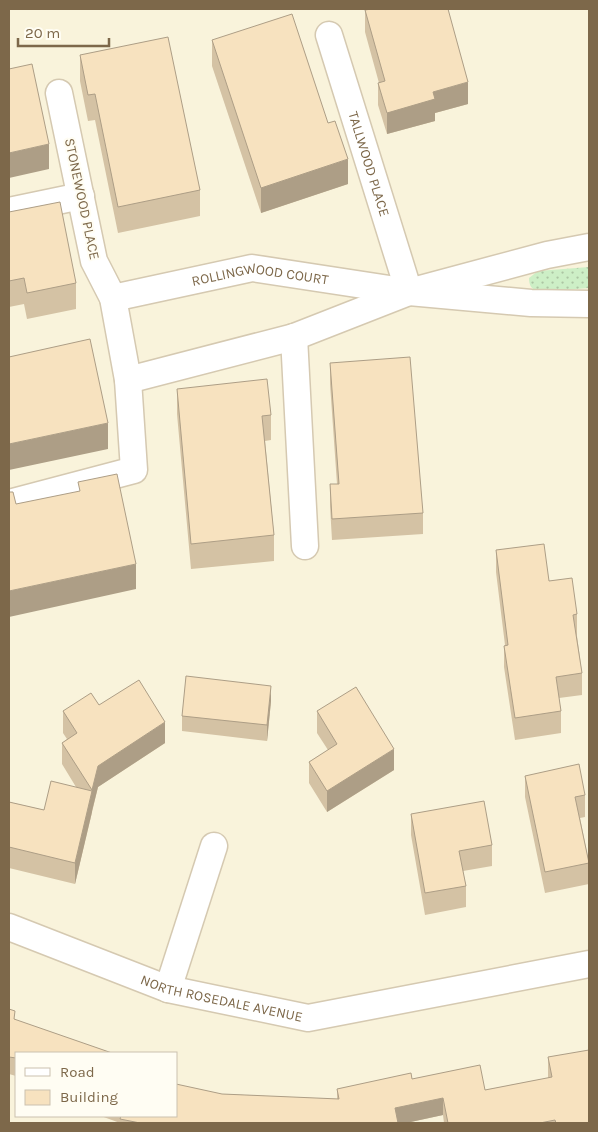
<svg xmlns="http://www.w3.org/2000/svg" width="598" height="1132" viewBox="0 0 598 1132" font-family="Karla,sans-serif">
	<style>
		.residential { fill: #f9f3db; fill-rule: evenodd }
		.grass { fill: url(#grass-dots) }
		.lines { fill: none; stroke-linecap: round; stroke-linejoin: round }
		.minor-casing { stroke: #d5c9b1; stroke-width: 29 }
		.minor { stroke: #fff; stroke-width: 26 }
		.wall { fill: #d4c2a4 }
		.shaded-wall { fill: #ad9e86 }
		.building { fill: #f7e2bf; stroke: #ad9e86 }
		.labels { text-anchor: middle; dominant-baseline: central; stroke-width: 4; stroke-linejoin: round; paint-order: stroke }
		.street-label { font-size: 14px; fill: #7d684a; stroke: #fffdf3 }
	</style>
	<defs>
		<pattern id="grass-dots" width="8" height="8" patternUnits="userSpaceOnUse" patternTransform="scale(1.25)"><rect width="8" height="8" fill="#cdefc6"/><path d="M2 2h.1M6 6h.1" fill="none" stroke="#acc5a3" stroke-width="1.8" stroke-linecap="round"/></pattern>
	</defs>
	<rect width="100%" height="100%" fill="#fefbeb"/>
	<!-- residential -->
	<path class="residential" d="M9 9H589V1123H9ZM16 1053H176V1116H16Z"/>
	<!-- grass -->
	<path class="grass" d="M589 267V288L538 292C531 289 529 285 529 278L538 271Z"/>
	<g class="lines">
		<defs>
			<g id="minor">
				<path id="s1" d="M329 35 409 292"/>
				<polyline points="9,211 81,196"/>
				<path id="s2" d="M113 298 252 268 409 292 531 303 589 304"/>
				<polyline points="294,337 305,546"/>
				<polyline points="128,380 294,337 409,292 547,255 589,247"/>
				<polyline points="9,503 134,470 128,380 113,298 94,261 59,93"/>
				<path id="s3" d="M9 927 168 989 308 1018 589 964"/>
				<polyline points="168,989 214,846"/>
			</g>
		</defs>
		<!-- minor casing -->
		<use href="#minor" class="minor-casing"/>
		<!-- minor -->
		<use href="#minor" class="minor"/>
	</g>
	<!-- wall -->
	<g class="wall">
		<polygon points="365,10 468,104 435,113 435,121 387,134 378,105 378,83 379,83 365,32"/>
		<polygon points="212,40 348,184 261,213 212,66"/>
		<polygon points="80,55 200,190 200,216 118,233 95,120 88,121 80,81"/>
		<polygon points="9,212 76,283 76,309 27,319 24,304 9,307"/>
		<polygon points="330,363 423,513 423,534 332,540 330,506 330,484 337,484 330,384"/>
		<polygon points="177,389 271,415 271,440 265,441 274,535 274,561 191,569 177,414"/>
		<polygon points="496,550 549,581 577,614 577,636 582,673 582,695 559,698 561,711 561,733 515,740 504,667 504,646 505,645 496,572"/>
		<polygon points="271,701 267,741 182,731 182,716"/>
		<polygon points="99,705 165,743 98,787 75,884 9,868 9,802 44,810 76,787 62,764 62,743 67,739 63,733 63,711"/>
		<polygon points="317,711 394,770 327,812 309,783 309,762 328,750 317,733"/>
		<polygon points="525,776 585,795 585,817 580,818 589,863 589,884 545,893 525,797"/>
		<polygon points="411,814 492,845 492,866 463,871 466,886 466,907 425,915 411,835"/>
		<polygon points="9,1009 15,1020 16,1076 9,1074"/>
		<polygon points="548,1057 589,1123 444,1123 443,1115 406,1123 120,1123 101,1116 176,1116 222,1094 337,1099 337,1089 412,1079 485,1090 548,1078"/>
	</g>
	<!-- shaded-wall -->
	<g class="shaded-wall">
		<polygon points="468,82 468,104 435,113 435,121 387,134 387,113 433,92"/>
		<polygon points="49,144 49,169 9,178 9,153"/>
		<polygon points="348,159 348,184 261,213 261,188"/>
		<polygon points="108,423 108,449 9,470 9,444"/>
		<polygon points="136,564 136,589 9,617 9,591"/>
		<polygon points="271,686 271,701 267,741 267,725"/>
		<polygon points="165,722 165,743 98,787 92,811 92,790 98,766"/>
		<polygon points="394,749 394,770 327,812 327,791"/>
		<polygon points="92,791 92,812 75,884 75,863"/>
		<polygon points="443,1098 443,1115 406,1123 395,1123 395,1108"/>
	</g>
	<!-- building -->
	<g class="building">
		<polygon points="371,9 448,9 468,82 433,92 435,99 387,113 378,83 385,81 365,10"/>
		<polygon points="292,14 328,123 335,121 348,159 261,188 212,40"/>
		<polygon points="168,37 200,190 118,207 95,94 88,95 80,55"/>
		<polygon points="32,64 49,144 9,153 9,69"/>
		<polygon points="60,202 76,283 27,293 24,278 9,281 9,212"/>
		<polygon points="90,339 108,423 9,444 9,357"/>
		<polygon points="410,357 423,513 332,519 330,484 339,484 330,363"/>
		<polygon points="267,379 271,415 262,416 274,535 191,544 177,389"/>
		<polygon points="117,474 136,564 9,591 9,492 13,492 16,504 80,491 78,482"/>
		<polygon points="544,544 549,581 572,578 577,614 573,615 582,673 556,677 561,711 515,718 504,646 508,645 496,550"/>
		<polygon points="186,676 271,686 267,725 182,716"/>
		<polygon points="139,680 165,722 98,766 92,790 62,743 77,733 63,711 91,693 99,705"/>
		<polygon points="356,687 394,749 327,791 309,762 337,744 317,711"/>
		<polygon points="579,764 585,795 575,797 589,863 545,872 525,776"/>
		<polygon points="51,781 92,791 75,863 9,847 9,802 44,810"/>
		<polygon points="484,801 492,845 459,851 466,886 425,893 411,814"/>
		<polygon points="9,1009 15,1011 14,1019 112,1053 16,1053 16,1058 9,1057"/>
		<polygon points="589,1050 589,1123 556,1123 555,1120 540,1123 448,1123 443,1098 395,1108 398,1123 140,1123 120,1119 121,1116 176,1116 176,1084 222,1094 339,1099 337,1089 411,1073 412,1079 480,1065 485,1090 552,1077 548,1057"/>
	</g>
	<g class="labels">
		<!-- street labels -->
		<g class="street-label">
			<text stroke="none"><textPath href="#s1" startOffset="135">TALLWOOD PLACE</textPath></text>
			<text transform="translate(82 199) rotate(78)">STONEWOOD PLACE</text>
			<text stroke="none"><textPath href="#s2" startOffset="150">ROLLINGWOOD COURT</textPath></text>
			<text stroke="none"><textPath href="#s3" startOffset="225">NORTH ROSEDALE AVENUE</textPath></text>
		</g>
	</g>
	<!-- border -->
	<rect width="598" height="1132" fill="none" stroke="#7d684a" stroke-width="20"/>
	<!-- legend -->
	<rect x="15" y="1052" width="162" height="65" fill="#fffdf3" stroke="#cbc1af"/>
	<rect x="25" y="1068" width="25" height="8" fill="#ffffff" stroke="#cbc1af"/>
	<text x="60" y="1077" font-size="15" fill="#7d684a">Road</text>
	<rect x="25" y="1090" width="25" height="15" fill="#f7e2bf" stroke="#cbc1af"/>
	<text x="60" y="1102" font-size="15" fill="#7d684a">Building</text>
	<!-- scale -->
	<path d="M18 38v8h91v-8" fill="none" stroke="#7d684a" stroke-width="2.5"/>
	<text x="25" y="38" font-size="15" fill="#7d684a" stroke="#fffdf3" stroke-width="4" paint-order="stroke">20 m</text>
</svg>
